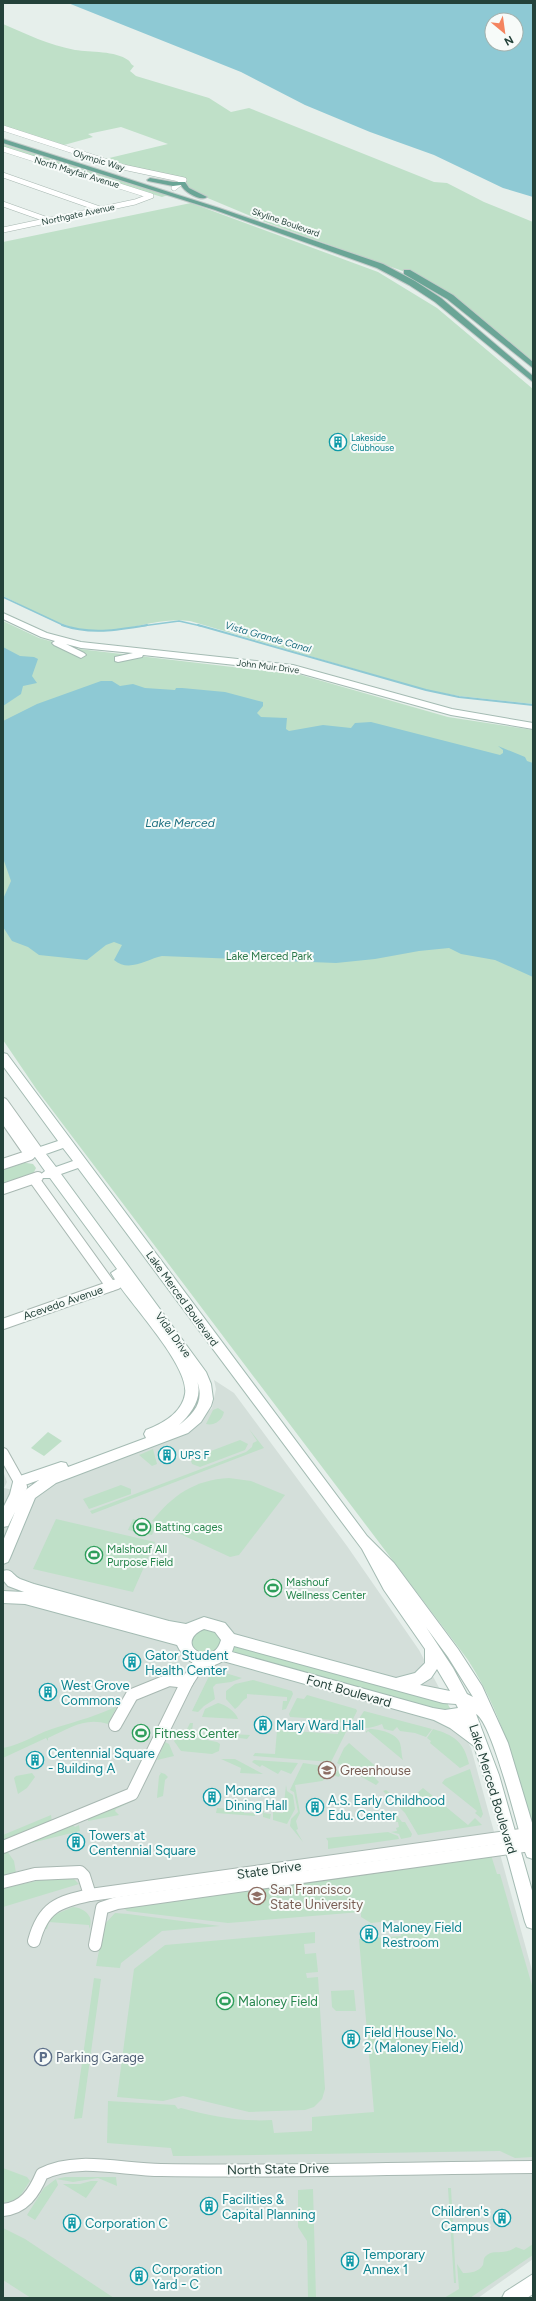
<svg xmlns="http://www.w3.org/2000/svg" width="536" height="2301" viewBox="0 0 536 2301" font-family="Figtree,sans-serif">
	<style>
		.built { fill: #d4dfda }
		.green { fill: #bfe0c8 }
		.water { fill: #8ec9d4; fill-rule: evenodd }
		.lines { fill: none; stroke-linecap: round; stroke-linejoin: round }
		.stream-far1 { stroke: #8ec9d4; stroke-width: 1.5 }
		.stream { stroke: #8ec9d4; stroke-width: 2 }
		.street-far2-casing { stroke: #a8b8b2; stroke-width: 6 }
		.street-far1-casing { stroke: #a8b8b2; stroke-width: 12 }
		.street-casing { stroke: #a8b8b2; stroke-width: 14 }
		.secondary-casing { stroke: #a4bbb3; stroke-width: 2 }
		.primary-casing { stroke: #c2cac8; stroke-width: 2 }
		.street-far2 { stroke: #fff; stroke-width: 5 }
		.street-far1 { stroke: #fff; stroke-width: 10 }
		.street { stroke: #fff; stroke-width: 12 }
		.secondary { fill: #fff; fill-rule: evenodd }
		.primary { fill: #6aa596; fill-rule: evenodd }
		.labels { text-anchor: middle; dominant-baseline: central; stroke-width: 4; stroke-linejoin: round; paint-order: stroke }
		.far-street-label { font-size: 9px; fill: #24423a; stroke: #f7fbf9 }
		.far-culture-label { font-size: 9px; fill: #0d838f; stroke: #f7fbf9; text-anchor: start }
		.far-water-label { font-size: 10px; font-style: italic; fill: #1c6f80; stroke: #f7fbf9 }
		.park-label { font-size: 11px; fill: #2d7a4b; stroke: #f7fbf9 }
		.street-label { font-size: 11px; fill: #24423a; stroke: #f7fbf9 }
		.culture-label { font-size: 11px; fill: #0d838f; stroke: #f7fbf9; text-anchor: start }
		.leisure-label { font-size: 11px; fill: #27864d; stroke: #f7fbf9; text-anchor: start }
		.water-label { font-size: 12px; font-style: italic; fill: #1c6f80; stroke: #f7fbf9 }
		.near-culture-label { font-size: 13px; fill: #0d838f; stroke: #f7fbf9; text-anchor: start }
		.near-street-label { font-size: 13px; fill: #24423a; stroke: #f7fbf9 }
		.near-leisure-label { font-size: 13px; fill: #27864d; stroke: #f7fbf9; text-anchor: start }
		.near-education-label { font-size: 13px; fill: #785e54; stroke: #f7fbf9; text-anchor: start }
		.near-service-label { font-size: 13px; fill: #4e5e75; stroke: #f7fbf9; text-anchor: start }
	</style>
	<rect width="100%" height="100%" fill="#e6efeb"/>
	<!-- built -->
	<polygon class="built" points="214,1380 234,1393 347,1546 419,1650 471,1748 533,1974 533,2259 478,2298 3,2298 3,1471 7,1482 4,1488 37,1495 55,1482 195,1425 212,1408 216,1389"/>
	<!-- green -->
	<g class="green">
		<path d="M3 24C26 34 49 45 75 50 90 52 116 51 128 60 131 62 130 64 134 66L130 71 136 76 209 98 231 112 249 108 434 182 447 183 484 202 533 222V363L482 321 411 274 265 222 186 189 184 181 123 167 130 166 105 159 168 144 121 127 88 134 93 137 64 145 3 126Z"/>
		<polygon points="3,144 168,195 162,197 3,148"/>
		<path d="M191 203 378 272 437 308 533 389V704L459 696 426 690 190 621C160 617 135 629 106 631 69 634 35 611 3 596V242Z"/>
		<path d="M3 621 39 638 79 649 301 675 448 717 533 730V1825C515 1766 502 1713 468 1660L37 1090 3 1040Z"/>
		<polygon points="20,1162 33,1164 36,1168 32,1176 3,1186 3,1167"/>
		<path d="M218 1408 224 1412C222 1421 214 1426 206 1424L213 1410Z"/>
		<polygon points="249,1429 264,1448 92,1514 90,1511 246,1452 252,1447 253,1443 257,1441"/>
		<polygon points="48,1432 62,1441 44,1456 31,1448"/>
		<polygon points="240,1440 248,1444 245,1450 200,1467 192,1464 191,1461 195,1457"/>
		<polygon points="153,1449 157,1464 152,1466 139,1455"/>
		<path d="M229 1478 251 1481 285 1495 239 1555 230 1557 152 1521C173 1495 194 1480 229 1478Z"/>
		<polygon points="121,1485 131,1489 131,1494 89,1509 83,1499"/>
		<polygon points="56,1519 155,1542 133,1592 33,1569"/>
		<polygon points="133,1519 156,1525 152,1535 128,1530"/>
		<polygon points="200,1628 220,1632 223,1646 206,1656 190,1649 193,1632"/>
		<polygon points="235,1644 447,1703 451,1710 443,1711 231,1653"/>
		<polygon points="215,1670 242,1678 231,1682 216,1684 213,1687 215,1699 204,1706 198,1712 192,1711 211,1672"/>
		<path d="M253 1680 292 1691 293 1694 286 1709 282 1710 283 1701H287V1697L247 1694V1698C241 1701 240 1706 235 1709L226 1699V1691L235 1684Z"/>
		<polygon points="307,1695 356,1709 357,1711 351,1723 333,1722 333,1720 290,1717 289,1714 297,1698 304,1699"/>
		<path d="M218 1703C225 1704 236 1712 238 1719L202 1717 205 1709Z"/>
		<path d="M117 1706 108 1724C85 1717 70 1728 48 1738V1741L46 1738 3 1758V1748C24 1744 39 1732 58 1727 78 1721 99 1715 117 1706Z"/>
		<path d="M364 1711 432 1729 426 1737 415 1733 400 1731 397 1727 393 1731 384 1729 382 1724C374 1727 362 1731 355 1725Z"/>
		<polygon points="190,1723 193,1723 192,1732 250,1735 247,1739 217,1735 214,1739 185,1733"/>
		<polygon points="339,1726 348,1728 331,1762 253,1756 255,1753 275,1754 277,1730 338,1734"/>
		<path d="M370 1729C379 1729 395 1733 399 1741 402 1746 401 1755 403 1760L368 1731 366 1733V1731Z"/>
		<path d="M433 1729C454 1735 464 1742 469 1764L460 1768 430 1743 431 1741 427 1738Z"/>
		<polygon points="182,1735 217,1742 220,1744 219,1751 212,1754 181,1751 174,1741 177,1737"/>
		<polygon points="165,1742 169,1744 174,1756 157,1760"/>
		<polygon points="349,1743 380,1770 374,1774 375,1778 379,1782 376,1785 337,1763 344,1748"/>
		<polygon points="221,1759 235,1759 263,1774 240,1773 241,1768"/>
		<polygon points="254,1760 298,1763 291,1774 281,1770 278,1774 262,1765 260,1767 252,1762"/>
		<polygon points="303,1763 330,1767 323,1767 324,1773 333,1772 335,1774 338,1770 342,1772 339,1777 332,1775 322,1781 295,1785 300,1813 296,1821 298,1829 296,1830 303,1842 290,1826 291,1819 298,1812 294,1792 290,1790"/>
		<polygon points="470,1769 483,1814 481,1818 475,1813 477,1811 442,1783 445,1779"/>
		<polygon points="159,1772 165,1774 168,1777 165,1780 163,1796 157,1798 159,1776 161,1773"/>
		<polygon points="32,1773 35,1777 27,1788 18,1794 14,1778 16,1776"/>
		<polygon points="286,1785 287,1791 293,1795 295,1809 287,1824 273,1820 273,1812 283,1813"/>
		<polygon points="423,1788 468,1825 475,1818 482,1825 418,1835 405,1813 383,1791 386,1790 404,1805"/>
		<polygon points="139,1798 116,1809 115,1811 119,1815 88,1821 88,1818"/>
		<polygon points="217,1808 264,1811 264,1813 271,1814 270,1819 263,1817 263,1812 244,1811 244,1813 255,1813 255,1816 216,1813"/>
		<polygon points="395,1813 402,1822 405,1822 412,1834 411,1837 401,1839 399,1834 391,1832 397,1831 396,1828 399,1827 398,1822 395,1822 393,1814"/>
		<polygon points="51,1815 52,1822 3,1843 3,1835"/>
		<polygon points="72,1824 75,1827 79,1825 80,1831 27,1844 26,1842"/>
		<polygon points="388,1832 398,1836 399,1839 328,1849 328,1841 326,1838"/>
		<polygon points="7,1851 14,1861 16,1873 3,1877 3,1852"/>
		<path d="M491 1855 497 1874H500L533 1989V2157L515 2158 500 2151 186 2156H173L171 2148 107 2143 108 2101 175 2105 178 2109 181 2108C211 2116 240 2122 272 2120L274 2133 312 2131V2117L374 2112 359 1939 401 1936 399 1920 371 1923 361 1917V1912L228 1923 127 1911 124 1908Z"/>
		<polygon points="61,1876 73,1878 79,1884 3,1907 3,1888"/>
		<path d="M73 1907C85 1908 95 1917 89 1929V1925L49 1922 47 1929 43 1928V1924L54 1915Z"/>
		<polygon points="115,1913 128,1914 220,1926 162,1931 121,1963 120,1968 96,1966 104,1925"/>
		<polygon points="315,1932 315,1943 304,1944 305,1954 316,1953 318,1972 306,1973 307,1978 318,1977 325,2089 322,2099 314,2107 305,2110 249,2112 183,2096 163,2101 117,2097 134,1969 165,1945"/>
		<polygon points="94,1978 101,1979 82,2118 74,2119"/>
		<polygon points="354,1990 356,2011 336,2011 332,2007 331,1991"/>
		<polygon points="3,2168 27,2177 30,2181 17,2201 3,2203"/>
		<polygon points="65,2177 116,2177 117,2186 98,2178 73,2182 56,2179"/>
		<polygon points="56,2179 58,2185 35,2220 27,2215 44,2188"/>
		<polygon points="91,2181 98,2181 86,2198 63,2184 80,2184"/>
		<polygon points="448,2188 451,2188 456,2283 454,2283"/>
		<polygon points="313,2189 316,2298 308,2298 307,2241 298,2227 298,2190"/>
		<polygon points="3,2228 25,2239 114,2298 31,2298 3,2280"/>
		<path d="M533 2244V2255L470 2298H444L459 2289 457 2264 463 2273C470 2273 479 2272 483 2265 484 2261 483 2258 486 2256 494 2248 502 2257 516 2247L524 2250Z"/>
	</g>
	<!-- water -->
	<g class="water">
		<path d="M68 3H533V197L503 188 434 155 370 132 305 105 241 72ZM492 20H516V44H492Z"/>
		<polygon points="3,647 20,656 34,657 38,659 32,676 37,683 23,686 21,694 3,706"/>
		<path d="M101 681H112L120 686 133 684 145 688 175 690 176 688H182L225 692 263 702V706L257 713 261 717 287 718 286 729 289 731 323 725 351 728 355 723 371 722 500 755 503 753V750L498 746 525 757 527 761 533 763V977L495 960 461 954 449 948 419 951 375 959 336 963 162 956C147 959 129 973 114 960L122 945 114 942 106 945 87 960 39 955 28 947 12 941 3 927V899L11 881 3 858V721L37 704Z"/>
	</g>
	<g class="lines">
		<!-- stream-far1 -->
		<g class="stream-far1">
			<polyline points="3,597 65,626"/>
			<polyline points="142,626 179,621 201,626"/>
		</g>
		<!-- stream -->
		<g class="stream">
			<path d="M62 625C90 635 118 630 147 625"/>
			<polyline points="198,625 426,690 459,697 533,705"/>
		</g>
		<defs>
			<g id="street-far2">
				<polyline points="3,128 123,167 184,180 174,188"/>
				<polyline points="3,149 151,196 135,202 3,230"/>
				<polyline points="3,175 100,209"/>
				<polyline points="3,204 48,220"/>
			</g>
			<g id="street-far1">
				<polyline points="3,1103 38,1152"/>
				<polyline points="3,1116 30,1155 3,1164"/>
				<polyline points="34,1179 111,1286"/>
				<polyline points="3,1189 38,1177"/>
				<polyline points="3,1324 117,1284"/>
				<polyline points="3,1453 22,1487"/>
			</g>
			<g id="street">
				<polyline points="115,1725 132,1695 169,1680 187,1682 201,1660"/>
				<polyline points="3,1847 132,1794 187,1682"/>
				<polyline points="3,1882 35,1874 80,1872 84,1876 90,1895"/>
				<path d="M34 1941C43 1907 58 1902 90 1895L528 1834"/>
				<polyline points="95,1945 102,1908 117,1903 531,1845"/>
				<path d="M3 2210C24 2208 34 2193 42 2174 77 2156 123 2170 161 2170 285 2172 409 2168 533 2167"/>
			</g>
			<g id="secondary">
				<polygon points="3,613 47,633 81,642 293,665 452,709 533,723 533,729 451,715 292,671 143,655 142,657 118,662 115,661 115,657 133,653 81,648 66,644 84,653 86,655 81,658 54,645 52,643 55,641 41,637 3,619"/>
				<path d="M3 1053 7 1054 367 1536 394 1563 458 1649 482 1686 508 1743 533 1826V1859L527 1857 525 1852C518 1829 492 1722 476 1714L499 1775 533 1894V1929L527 1927 525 1922 493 1804 474 1746 450 1728 434 1720 223 1661C205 1673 185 1663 177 1645L25 1604 3 1603V1591L24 1592 8 1586 3 1580V1571C12 1568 13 1576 20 1579 25 1581 29 1582 34 1584L169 1621 186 1624 204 1617 225 1623 234 1634 396 1678 415 1673 425 1663V1649L384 1590 362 1549 78 1168 61 1174 206 1372 211 1384 213 1399 211 1406 201 1422 188 1433 56 1483 35 1498 10 1558 8 1562 3 1564V1541L15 1512 8 1526 3 1527V1508L10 1494 14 1478 61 1462 66 1463 68 1467 146 1438 144 1434 146 1430C162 1424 182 1413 185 1394 190 1365 126 1300 111 1273L117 1269 50 1178H42L40 1175 45 1171 35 1157H28L26 1154 28 1151 58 1141 3 1066ZM63 1148 73 1161 56 1167 46 1154ZM197 1381C205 1401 194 1414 179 1425 191 1414 203 1398 197 1381ZM39 1480 24 1491 25 1485ZM426 1627 448 1657 473 1697 467 1694 453 1668ZM204 1629 215 1632 221 1640C218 1650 214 1653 204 1654 186 1649 189 1635 204 1629ZM234 1646 443 1703 456 1704 458 1708 445 1710 433 1708 232 1652ZM437 1669 450 1691 420 1685 431 1678Z"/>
				<polygon points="533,2274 533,2294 527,2298 502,2298 505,2292"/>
			</g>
			<g id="primary">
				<polygon points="3,139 219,208 383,264 415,281 441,298 533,376 533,382 435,302 409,285 377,268 215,210 3,143"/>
				<path d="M150 178 173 182H185L189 188 207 197C201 202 184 192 181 185L173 186 148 181 147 180Z"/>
				<polygon points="404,270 410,270 453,295 533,362 533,368 447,299 404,274"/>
			</g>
		</defs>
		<!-- street-far2 casing -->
		<use href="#street-far2" class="street-far2-casing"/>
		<!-- street-far1 casing -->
		<use href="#street-far1" class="street-far1-casing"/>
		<!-- street casing -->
		<use href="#street" class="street-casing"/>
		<!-- secondary casing -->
		<use href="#secondary" class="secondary-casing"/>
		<!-- primary casing -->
		<use href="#primary" class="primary-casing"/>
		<!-- street-far2 -->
		<use href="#street-far2" class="street-far2"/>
		<!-- street-far1 -->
		<use href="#street-far1" class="street-far1"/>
		<!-- street -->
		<use href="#street" class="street"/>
		<!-- secondary -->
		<use href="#secondary" class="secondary"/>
		<!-- primary -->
		<use href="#primary" class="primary"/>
	</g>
	<!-- icons -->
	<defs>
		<symbol id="building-ring" viewBox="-11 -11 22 22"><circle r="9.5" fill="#f7fbf9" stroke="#0f9aa8" stroke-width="1.5"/><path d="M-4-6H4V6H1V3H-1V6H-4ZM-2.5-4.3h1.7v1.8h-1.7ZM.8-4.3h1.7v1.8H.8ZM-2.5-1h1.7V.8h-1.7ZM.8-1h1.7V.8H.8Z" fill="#0f9aa8"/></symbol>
		<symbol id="stadium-ring" viewBox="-11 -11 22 22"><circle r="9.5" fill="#f7fbf9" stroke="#2e9e5b" stroke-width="1.5"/><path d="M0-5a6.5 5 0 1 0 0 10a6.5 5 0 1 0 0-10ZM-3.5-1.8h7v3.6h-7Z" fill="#2e9e5b"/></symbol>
		<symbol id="university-ring" viewBox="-11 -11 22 22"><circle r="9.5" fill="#f7fbf9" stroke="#8d6e63" stroke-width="1.5"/><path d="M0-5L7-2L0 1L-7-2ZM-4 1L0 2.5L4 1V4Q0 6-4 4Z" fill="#8d6e63"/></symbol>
		<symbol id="parking-ring" viewBox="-11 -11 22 22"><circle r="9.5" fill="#f7fbf9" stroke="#5c6f8a" stroke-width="1.5"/><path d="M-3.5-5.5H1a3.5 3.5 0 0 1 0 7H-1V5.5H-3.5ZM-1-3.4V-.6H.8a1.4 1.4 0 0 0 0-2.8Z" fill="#5c6f8a"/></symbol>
	</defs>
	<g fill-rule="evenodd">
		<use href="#building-ring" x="328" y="432" width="20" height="20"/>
		<use href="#building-ring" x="157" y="1445" width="20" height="20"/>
		<use href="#stadium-ring" x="132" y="1517" width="20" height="20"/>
		<use href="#stadium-ring" x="84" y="1545" width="20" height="20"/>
		<use href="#stadium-ring" x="263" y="1578" width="20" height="20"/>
		<use href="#building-ring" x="122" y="1652" width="20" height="20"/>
		<use href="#building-ring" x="38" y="1682" width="20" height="20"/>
		<use href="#building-ring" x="253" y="1715" width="20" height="20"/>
		<use href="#stadium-ring" x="131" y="1723" width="20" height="20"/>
		<use href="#building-ring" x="25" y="1750" width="20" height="20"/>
		<use href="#university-ring" x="317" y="1760" width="20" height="20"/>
		<use href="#building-ring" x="202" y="1787" width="20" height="20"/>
		<use href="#building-ring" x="305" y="1797" width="20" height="20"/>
		<use href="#building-ring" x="66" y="1832" width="20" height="20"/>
		<use href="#university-ring" x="247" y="1886" width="20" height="20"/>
		<use href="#building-ring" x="359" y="1924" width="20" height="20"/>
		<use href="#stadium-ring" x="215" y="1991" width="20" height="20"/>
		<use href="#building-ring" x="341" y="2029" width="20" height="20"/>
		<use href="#parking-ring" x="33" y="2047" width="20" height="20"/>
		<use href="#building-ring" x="199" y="2196" width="20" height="20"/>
		<use href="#building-ring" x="492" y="2208" width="20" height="20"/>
		<use href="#building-ring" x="62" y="2213" width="20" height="20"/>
		<use href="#building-ring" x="340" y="2251" width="20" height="20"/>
		<use href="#building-ring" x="129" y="2266" width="20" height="20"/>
	</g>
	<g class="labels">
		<!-- far-street labels -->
		<g class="far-street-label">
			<text transform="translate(99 160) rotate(17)">Olympic Way</text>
			<text transform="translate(77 172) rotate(17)">North Mayfair Avenue</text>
			<text transform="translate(78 214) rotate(-12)">Northgate Avenue</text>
			<text transform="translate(286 222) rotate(19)">Skyline Boulevard</text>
			<text transform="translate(268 666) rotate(7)">John Muir Drive</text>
		</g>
		<!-- far-culture labels -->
		<g class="far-culture-label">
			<text x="351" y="437">Lakeside<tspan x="351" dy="10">Clubhouse</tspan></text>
		</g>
		<!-- far-water labels -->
		<g class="far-water-label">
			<text transform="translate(268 637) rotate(16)">Vista Grande Canal</text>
		</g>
		<!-- park labels -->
		<g class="park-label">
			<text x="269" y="956">Lake Merced Park</text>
		</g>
		<!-- street labels -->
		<g class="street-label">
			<text transform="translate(182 1299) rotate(54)">Lake Merced Boulevard</text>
			<text transform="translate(63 1303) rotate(-19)">Acevedo Avenue</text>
			<text transform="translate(173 1335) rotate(54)">Vidal Drive</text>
		</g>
		<!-- culture labels -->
		<g class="culture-label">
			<text x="180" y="1455">UPS F</text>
		</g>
		<!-- leisure labels -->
		<g class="leisure-label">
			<text x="155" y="1527">Batting cages</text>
			<text x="107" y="1549">Malshouf All<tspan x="107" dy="13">Purpose Field</tspan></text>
			<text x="286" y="1582">Mashouf<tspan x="286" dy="13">Wellness Center</tspan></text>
		</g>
		<!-- water labels -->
		<g class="water-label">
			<text x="180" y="823">Lake Merced</text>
		</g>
		<!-- near-culture labels -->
		<g class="near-culture-label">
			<text x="145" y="1655">Gator Student<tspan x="145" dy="15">Health Center</tspan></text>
			<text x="61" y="1685">West Grove<tspan x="61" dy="15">Commons</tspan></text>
			<text x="276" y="1725">Mary Ward Hall</text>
			<text x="48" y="1753">Centennial Square<tspan x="48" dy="15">- Building A</tspan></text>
			<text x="225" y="1790">Monarca<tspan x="225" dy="15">Dining Hall</tspan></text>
			<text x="328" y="1800">A.S. Early Childhood<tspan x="328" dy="15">Edu. Center</tspan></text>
			<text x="89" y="1835">Towers at<tspan x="89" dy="15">Centennial Square</tspan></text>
			<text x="382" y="1927">Maloney Field<tspan x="382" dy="15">Restroom</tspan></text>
			<text x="364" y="2032">Field House No.<tspan x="364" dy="15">2 (Maloney Field)</tspan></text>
			<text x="222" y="2199">Facilities &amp;<tspan x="222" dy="15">Capital Planning</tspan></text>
			<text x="489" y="2211" text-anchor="end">Children's<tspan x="489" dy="15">Campus</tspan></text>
			<text x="85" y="2223">Corporation C</text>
			<text x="363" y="2254">Temporary<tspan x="363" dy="15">Annex 1</tspan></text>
			<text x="152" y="2269">Corporation<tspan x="152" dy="15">Yard - C</tspan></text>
		</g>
		<!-- near-street labels -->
		<g class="near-street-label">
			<text transform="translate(349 1691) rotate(16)">Font Boulevard</text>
			<text transform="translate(493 1789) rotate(73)">Lake Merced Boulevard</text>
			<text transform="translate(269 1870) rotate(-8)">State Drive</text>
			<text transform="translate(278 2169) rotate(-1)">North State Drive</text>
		</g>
		<!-- near-leisure labels -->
		<g class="near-leisure-label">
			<text x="154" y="1733">Fitness Center</text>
			<text x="238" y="2001">Maloney Field</text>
		</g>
		<!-- near-education labels -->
		<g class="near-education-label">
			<text x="340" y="1770">Greenhouse</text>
			<text x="270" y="1889">San Francisco<tspan x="270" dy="15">State University</tspan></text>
		</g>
		<!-- near-service labels -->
		<g class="near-service-label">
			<text x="56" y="2057">Parking Garage</text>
		</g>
	</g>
	<!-- border -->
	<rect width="536" height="2301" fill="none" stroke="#24423a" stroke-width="8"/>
	<!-- north arrow -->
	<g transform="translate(504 32) rotate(151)"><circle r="19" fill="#f7fbf9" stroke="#a3b1ad"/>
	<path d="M0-3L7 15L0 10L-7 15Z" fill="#f4845f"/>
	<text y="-6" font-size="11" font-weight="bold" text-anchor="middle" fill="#24423a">N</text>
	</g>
</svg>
